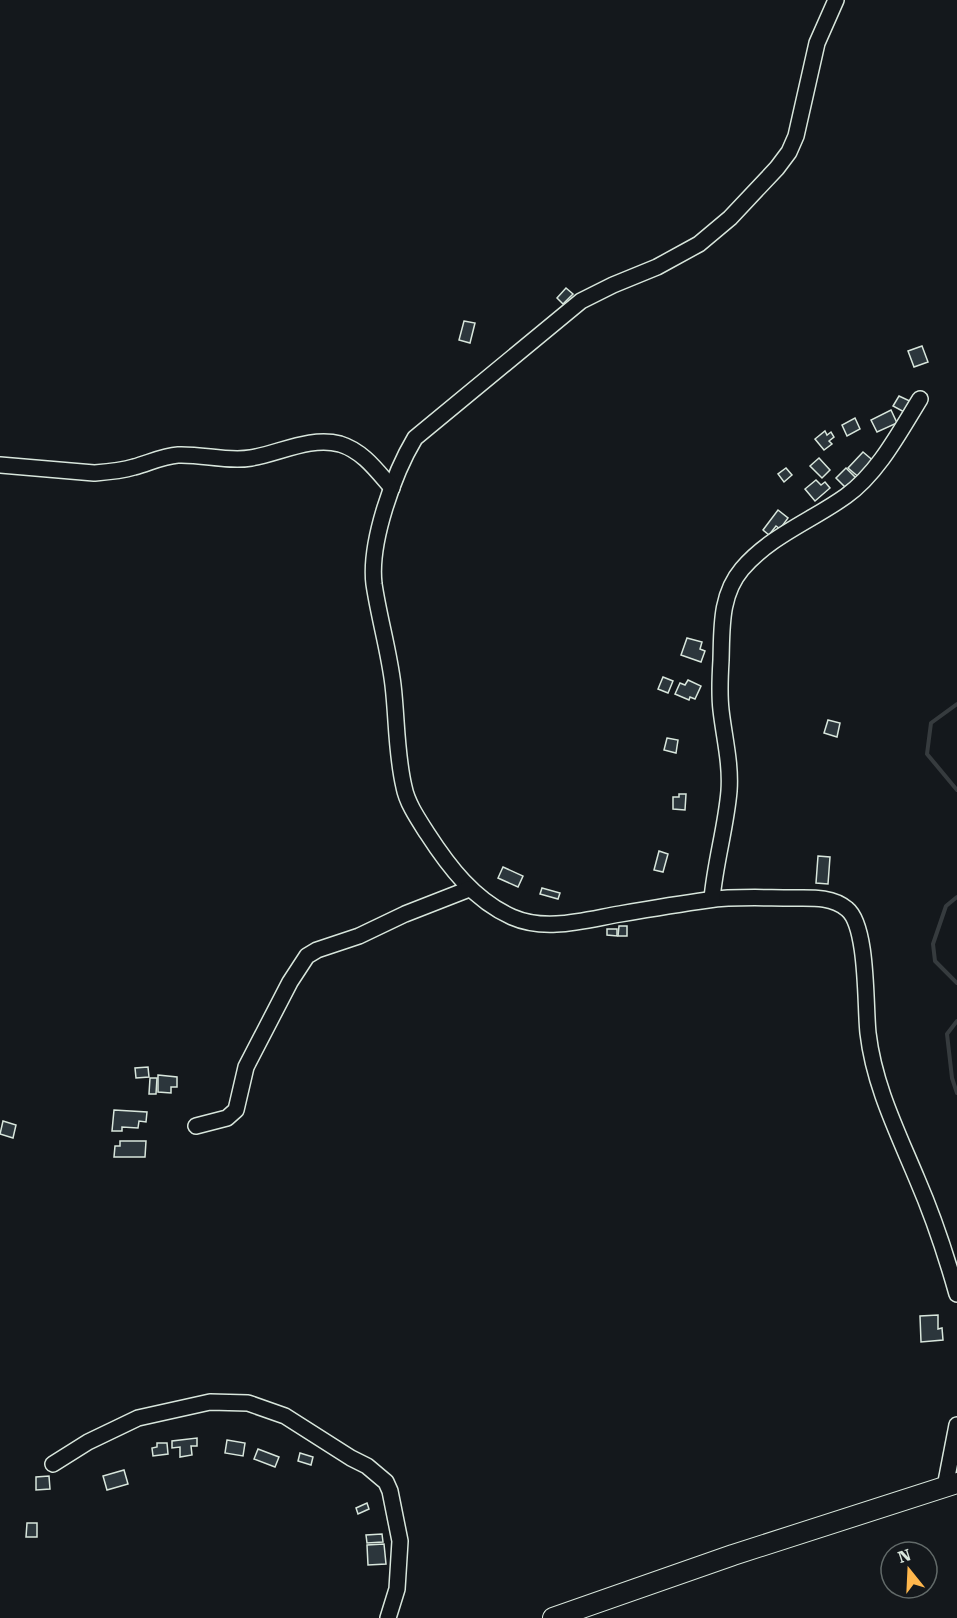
<svg xmlns="http://www.w3.org/2000/svg" width="957" height="1618" viewBox="0 0 957 1618" font-family="'Roboto Serif',serif">
	<style>
		.lines { fill: none; stroke-linecap: round; stroke-linejoin: round }
		.stream { stroke: #363b3e; stroke-width: 4 }
		.building { fill: #2c363c; stroke: #d8e6dc; stroke-width: 1.5 }
		.minor-casing { stroke: #d8e6dc; stroke-width: 18 }
		.major-casing { stroke: #d8e6dc; stroke-width: 22 }
		.minor { stroke: #14181c; stroke-width: 15 }
		.major { stroke: #14181c; stroke-width: 20 }
	</style>
	<rect width="100%" height="100%" fill="#14181c"/>
	<g class="lines">
		<!-- stream -->
		<g class="stream">
			<polyline points="957,704 931,723 927,754 957,790"/>
			<polyline points="957,897 946,906 933,944 935,961 957,983"/>
			<polyline points="957,1021 947,1034 952,1078 957,1093"/>
		</g>
	</g>
	<!-- building -->
	<g class="building">
		<polygon points="566,288 573,294 563,304 557,298"/>
		<polygon points="464,321 475,323 470,343 459,340"/>
		<polygon points="922,346 928,362 914,367 908,351"/>
		<polygon points="899,396 912,402 906,413 893,406"/>
		<polygon points="891,410 897,423 877,432 871,420"/>
		<polygon points="855,418 860,429 847,436 842,425"/>
		<polygon points="825,431 827,435 831,432 834,437 829,441 832,444 824,450 815,439"/>
		<polygon points="863,452 876,463 861,479 848,468"/>
		<polygon points="819,458 830,470 822,478 810,466"/>
		<polygon points="786,468 792,475 784,482 778,474"/>
		<polygon points="846,468 856,478 845,487 836,478"/>
		<polygon points="816,480 821,485 825,482 830,488 815,501 805,489"/>
		<polygon points="778,510 788,518 780,529 776,526 769,535 763,530"/>
		<polygon points="687,638 702,642 700,649 705,651 701,662 681,655"/>
		<polygon points="663,677 673,681 668,693 658,689"/>
		<polygon points="688,680 701,686 695,699 690,697 689,700 675,694 680,683 685,685"/>
		<polygon points="828,720 840,723 837,737 824,733"/>
		<polygon points="667,738 678,740 676,753 664,750"/>
		<polygon points="679,794 686,794 685,810 673,809 673,797 679,797"/>
		<polygon points="659,851 668,854 663,872 654,870"/>
		<polygon points="818,856 830,857 828,884 816,883"/>
		<polygon points="503,867 523,876 518,887 498,878"/>
		<polygon points="542,888 560,893 558,899 540,894"/>
		<polygon points="619,926 627,926 627,936 618,936"/>
		<polygon points="607,929 617,929 617,936 607,935"/>
		<polygon points="148,1067 149,1077 136,1078 135,1068"/>
		<polygon points="158,1075 177,1077 177,1087 171,1087 171,1093 158,1092"/>
		<polygon points="150,1078 157,1078 156,1094 149,1094"/>
		<polygon points="114,1110 147,1112 146,1122 139,1121 138,1128 122,1127 122,1131 112,1131"/>
		<polygon points="3,1121 16,1125 13,1138 0,1134"/>
		<polygon points="120,1141 146,1141 145,1157 114,1157 115,1146 120,1146"/>
		<polygon points="938,1315 938,1329 942,1328 943,1340 921,1342 920,1316"/>
		<polygon points="197,1438 197,1446 191,1446 192,1455 180,1457 180,1447 172,1448 172,1441"/>
		<polygon points="227,1440 245,1443 243,1456 225,1453"/>
		<polygon points="157,1443 167,1443 168,1454 153,1456 152,1448 157,1447"/>
		<polygon points="258,1449 279,1457 275,1467 254,1459"/>
		<polygon points="300,1453 313,1457 311,1465 298,1461"/>
		<polygon points="124,1470 128,1484 107,1490 103,1476"/>
		<polygon points="49,1476 50,1489 36,1490 36,1477"/>
		<polygon points="367,1503 369,1509 358,1514 356,1508"/>
		<polygon points="27,1523 37,1523 37,1537 26,1537"/>
		<polygon points="382,1534 383,1542 367,1543 366,1535"/>
		<polygon points="384,1544 386,1564 368,1565 367,1545"/>
	</g>
	<g class="lines">
		<defs>
			<g id="minor">
				<path d="M836 0 817 43 796 136 789 152 777 168 730 218 699 244 657 267 613 285 581 301 415 438C394 473 369 542 374 584 379 618 389 651 393 685 397 719 396 753 404 787 407 803 418 819 427 833 449 867 474 900 512 917 546 932 585 920 620 914 649 909 679 904 708 900 735 896 765 898 792 898 810 898 832 896 847 909 868 926 865 1005 868 1033 874 1085 897 1131 917 1179 933 1216 946 1255 957 1294"/>
				<path d="M0 465 94 473C107 472 121 471 134 467 149 463 163 456 178 455 203 454 227 462 251 458 280 453 311 436 340 444 363 451 377 471 392 488"/>
				<path d="M712 899C715 863 726 827 729 791 731 763 724 737 721 710 719 693 720 677 721 660 722 628 720 595 742 569 770 536 811 521 846 496 878 473 899 433 920 399"/>
				<polyline points="196,1126 227,1118 236,1110 246,1067 290,982 307,956 317,950 359,936 405,914 469,889"/>
				<polyline points="53,1464 88,1442 138,1418 210,1402 248,1403 285,1416 351,1458 367,1466 386,1482 390,1491 400,1541 397,1589 388,1618"/>
				<polyline points="945,1487 957,1425"/>
			</g>
			<polyline id="major" points="553,1618 733,1555 957,1483"/>
		</defs>
		<!-- minor casing -->
		<use href="#minor" class="minor-casing"/>
		<!-- major casing -->
		<use href="#major" class="major-casing"/>
		<!-- minor -->
		<use href="#minor" class="minor"/>
		<!-- major -->
		<use href="#major" class="major"/>
	</g>
	<!-- north arrow -->
	<g transform="translate(909 1570) rotate(342)"><circle r="28" fill="#14181c" stroke="#626a69" stroke-width="1.5"/>
	<path d="M0-4.5L10 22L0 15L-10 22Z" fill="#ffb74d"/>
	<text y="-9" font-size="16" font-weight="bold" text-anchor="middle" fill="#d8e6dc">N</text>
	</g>
</svg>
